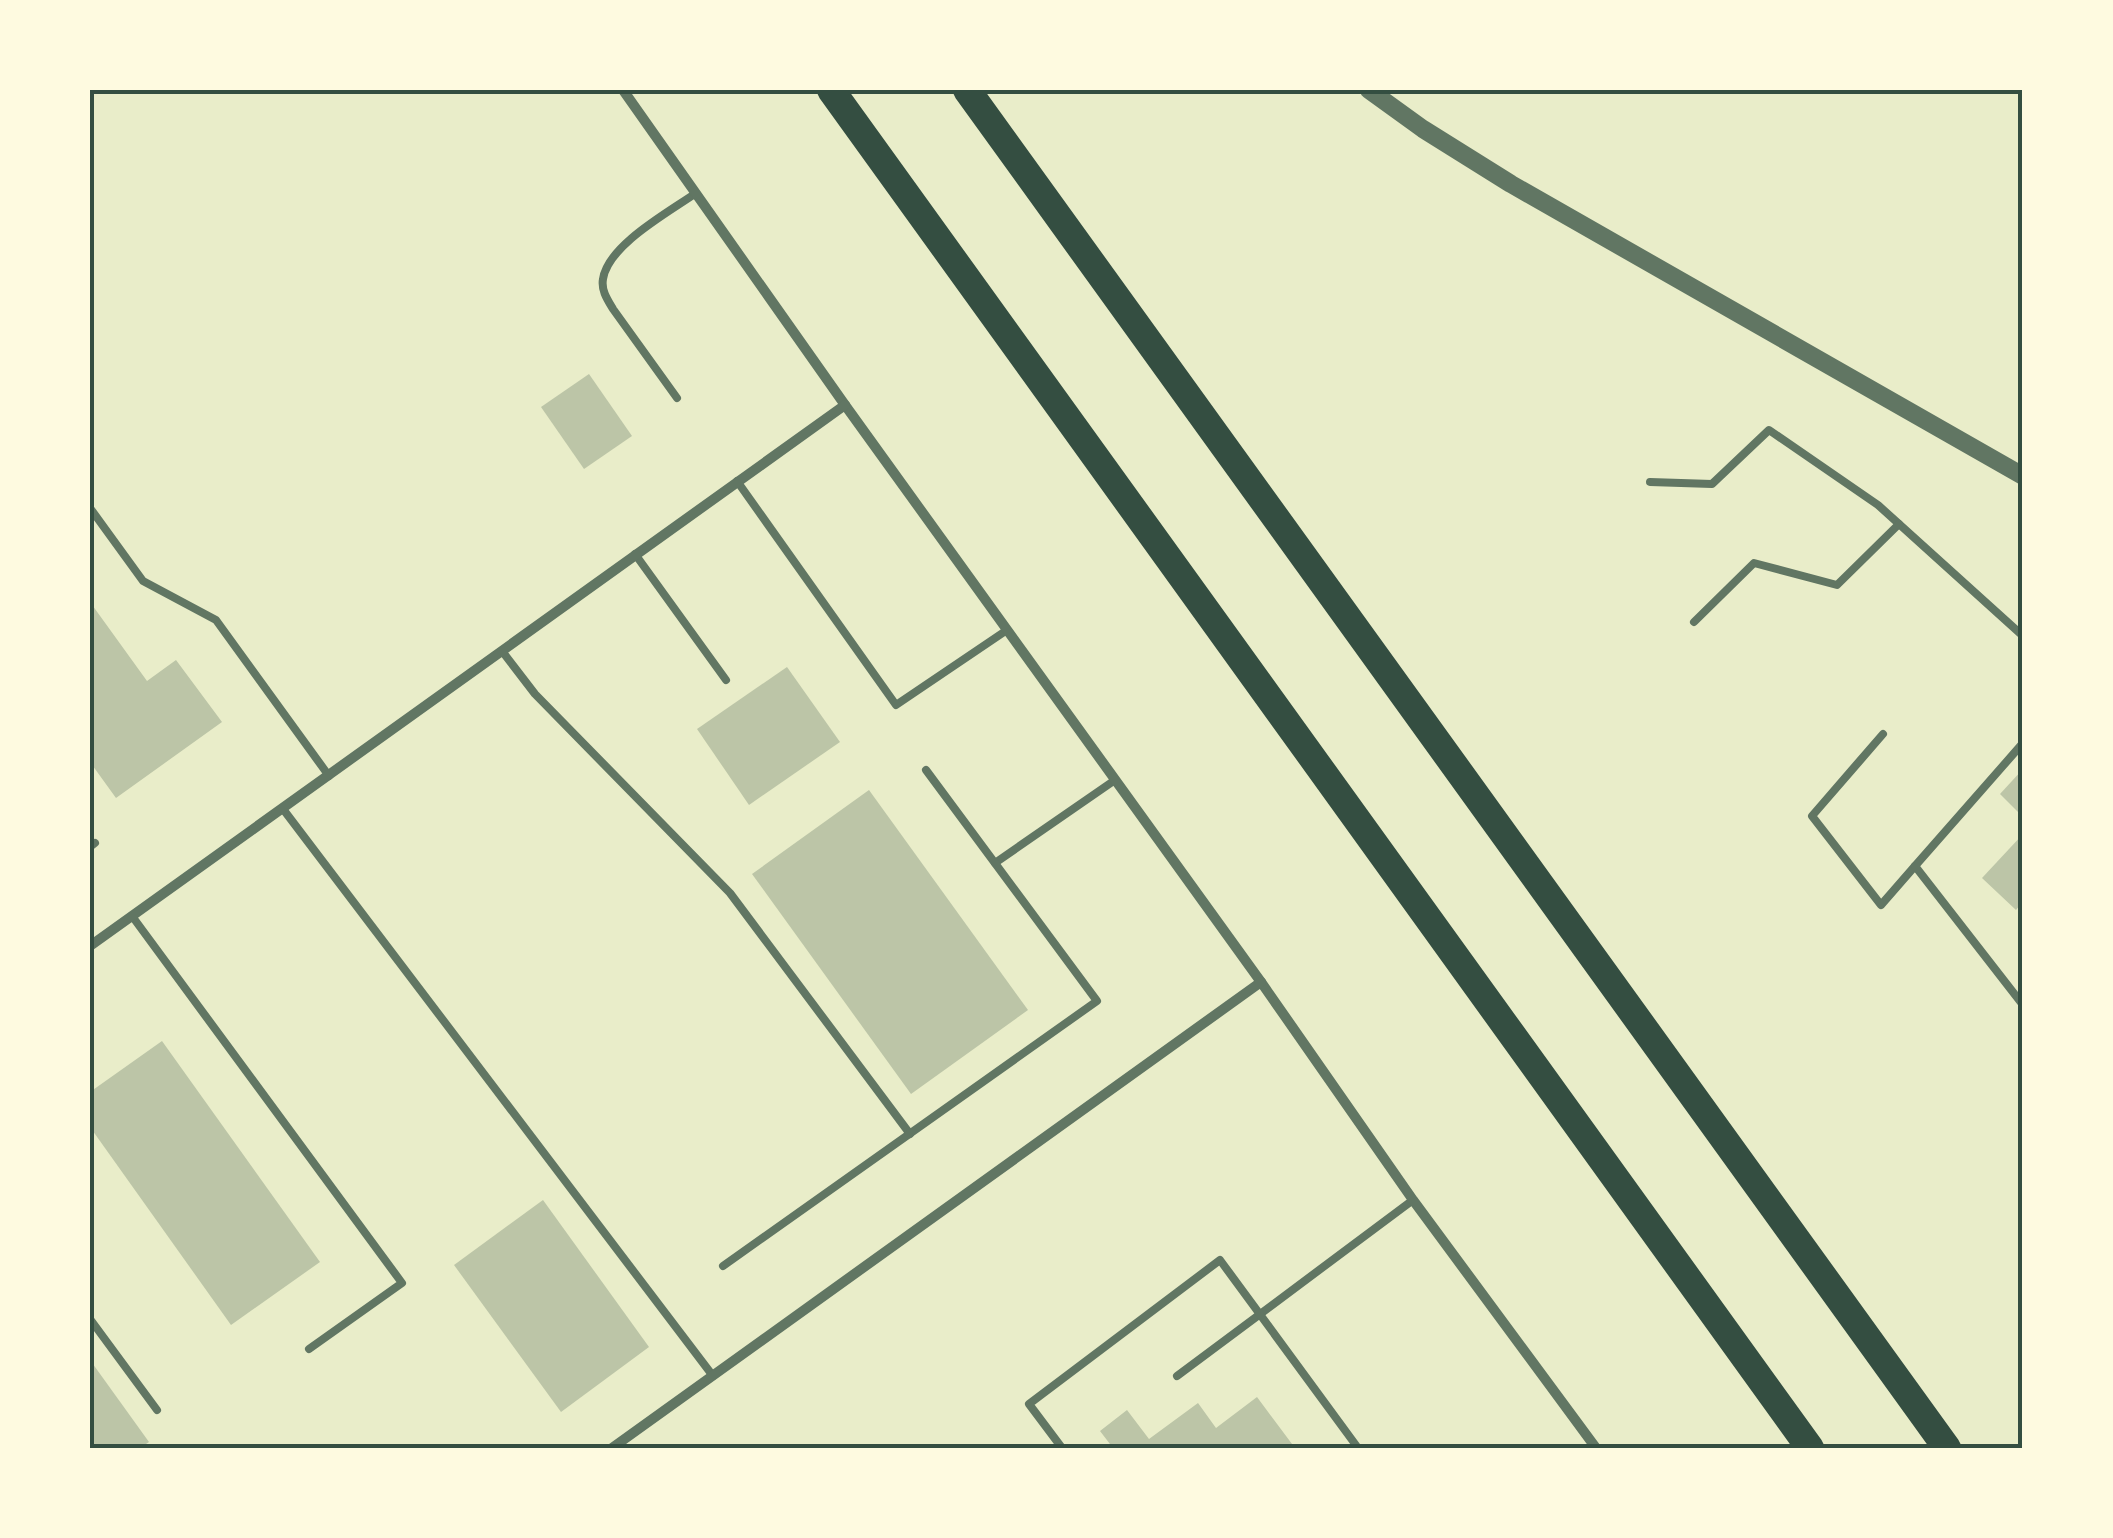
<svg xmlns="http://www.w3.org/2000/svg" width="2113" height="1538" viewBox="0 0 2113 1538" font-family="'Sofia Sans Condensed',sans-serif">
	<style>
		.building { fill: #bcc5a7 }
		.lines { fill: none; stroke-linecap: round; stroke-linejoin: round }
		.service { stroke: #617663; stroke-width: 8 }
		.minor { stroke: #617663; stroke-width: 10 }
		.tertiary { stroke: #617663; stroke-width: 18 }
		.trunk { stroke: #344e41; stroke-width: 28 }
		.neatline { fill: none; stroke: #344e41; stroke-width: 4 }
	</style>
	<rect width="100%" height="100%" fill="#e9edc9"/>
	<!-- building -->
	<g class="building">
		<polygon points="589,374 632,436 584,469 541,407"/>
		<polygon points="90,602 147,681 176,660 222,722 116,798 90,762"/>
		<polygon points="787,667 840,742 749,805 697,729"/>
		<polygon points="2023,769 2023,817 2000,794"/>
		<polygon points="869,790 1028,1010 911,1094 752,874"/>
		<polygon points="2023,834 2023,901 2016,910 1982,878"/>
		<polygon points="162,1041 320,1262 231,1325 90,1127 90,1092"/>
		<polygon points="543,1200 649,1347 561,1412 454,1265"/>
		<polygon points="90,1360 149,1442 140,1448 90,1448"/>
		<polygon points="1257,1397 1295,1448 1113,1448 1100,1431 1127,1410 1149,1439 1198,1403 1216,1428"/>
	</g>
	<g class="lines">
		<!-- service -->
		<g class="service">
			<path d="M677 398 613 309C607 299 601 290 603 279 608 245 669 212 696 193"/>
			<polyline points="737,481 896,705 1007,630"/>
			<polyline points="1650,482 1712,484 1769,430 1878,505 2023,636"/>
			<polyline points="90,508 143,581 216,620 329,776"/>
			<polyline points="635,554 726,680"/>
			<polyline points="1694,622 1754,563 1837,585 1899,524"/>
			<polyline points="502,651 535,694 730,893 910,1134"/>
			<polyline points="1883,734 1812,816 1881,905 1915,866"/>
			<polyline points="2023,743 1915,866 2023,1005"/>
			<polyline points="283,809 713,1376"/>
			<polyline points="90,847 95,843"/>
			<polyline points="995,863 1115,780"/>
			<polyline points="132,916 402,1283 309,1349"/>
			<polyline points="723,1266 1097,1001 926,770"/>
			<polyline points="90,1319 157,1410"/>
			<polyline points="1177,1376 1413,1200"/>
			<polyline points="1062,1448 1029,1404 1220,1260 1358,1448"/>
		</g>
		<!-- minor -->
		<g class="minor">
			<polyline points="623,90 845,405 1261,982 1413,1200 1596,1448"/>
			<polyline points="90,946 845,405"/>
			<polyline points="612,1448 1261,982"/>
		</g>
		<!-- tertiary -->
		<polyline class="tertiary" points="1369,90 1423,129 1511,184 2023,476"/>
		<!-- trunk -->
		<g class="trunk">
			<polyline points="831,90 1810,1448"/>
			<polyline points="967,90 1947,1448"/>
		</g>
	</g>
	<!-- border -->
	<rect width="2113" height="1538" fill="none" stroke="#fefae0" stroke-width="185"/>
	<rect x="92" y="92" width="1928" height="1354" class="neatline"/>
</svg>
